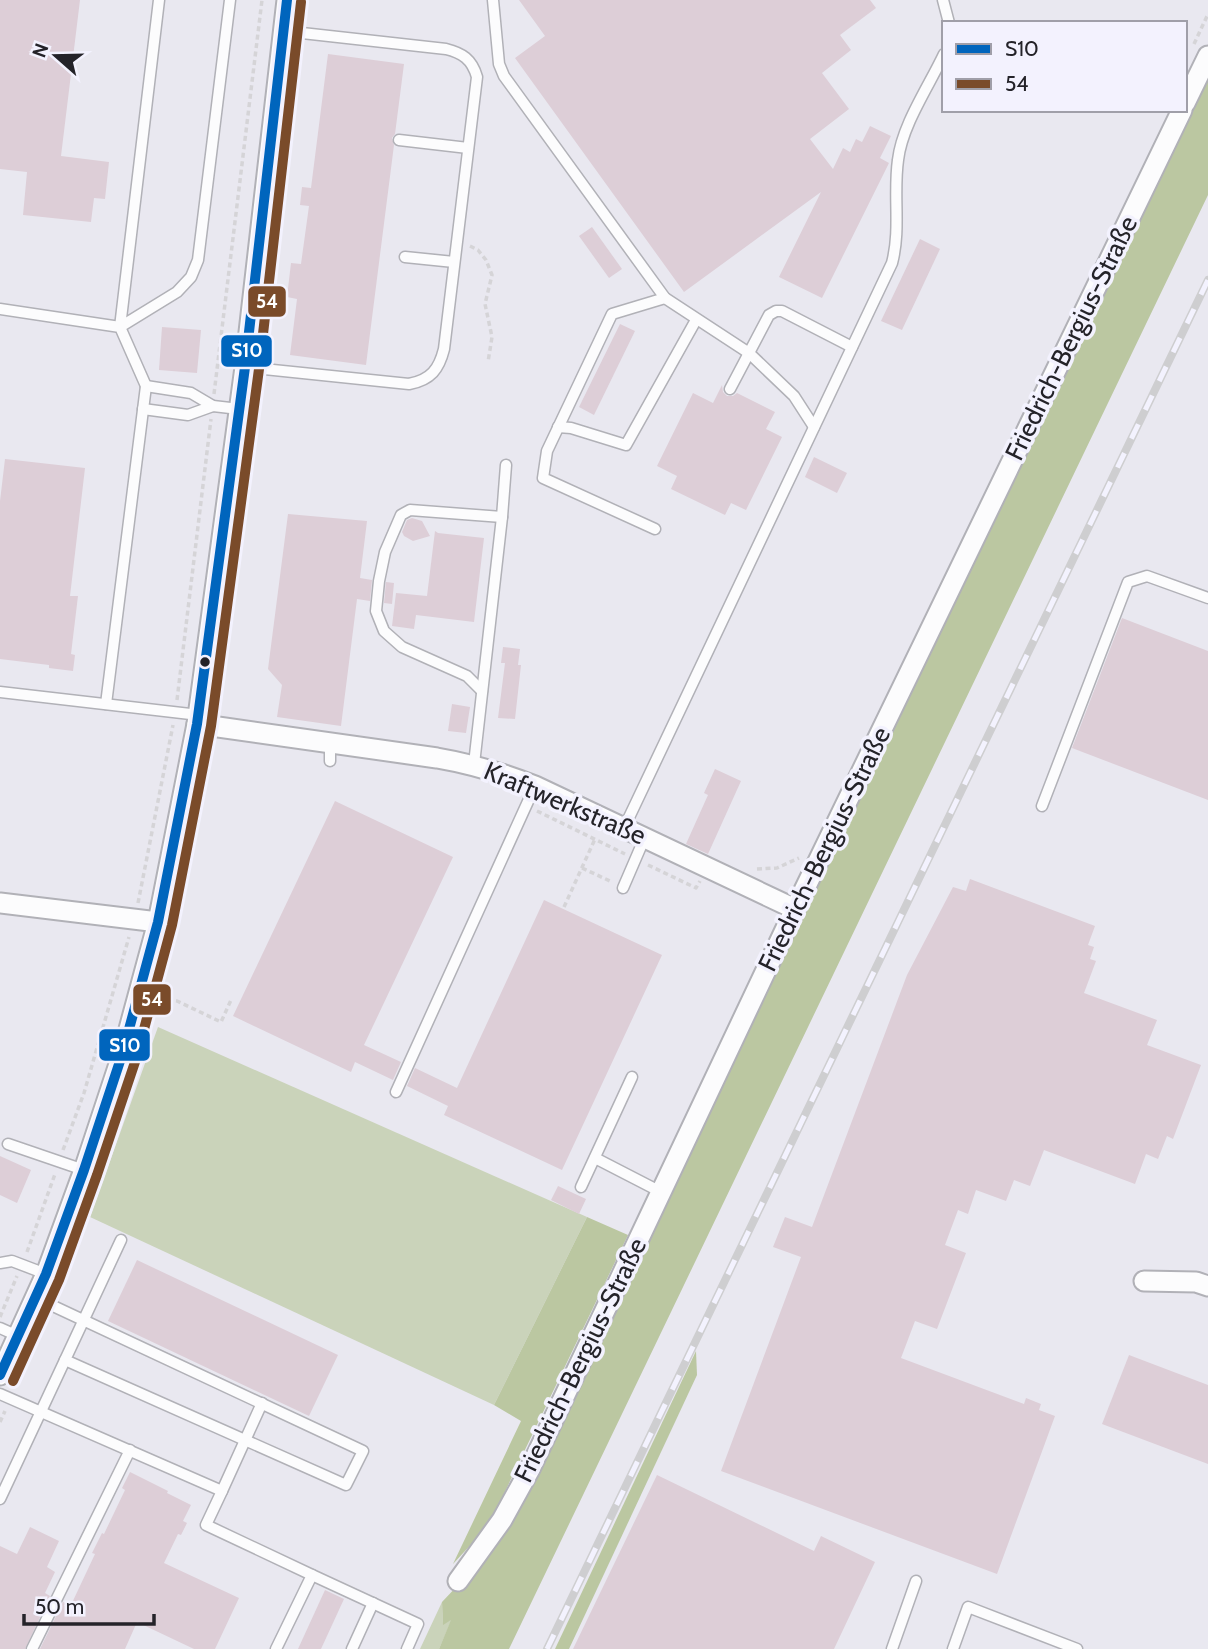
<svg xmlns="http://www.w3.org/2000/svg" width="1208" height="1649" viewBox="0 0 1208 1649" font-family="Cabin,sans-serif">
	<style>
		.green { fill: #cad3ba }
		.forest { fill: #bbc7a1 }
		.building { fill: #ddced7 }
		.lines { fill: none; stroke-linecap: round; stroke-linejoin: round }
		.lane-casing { stroke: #b1b1b7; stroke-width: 13 }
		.street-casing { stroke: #b1b1b7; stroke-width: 23 }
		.path { stroke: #d5d4d7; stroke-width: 3.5; stroke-dasharray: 5 3.5; stroke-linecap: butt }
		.lane { stroke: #fcfcfd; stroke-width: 10 }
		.street { stroke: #fcfcfd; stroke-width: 19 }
		.rail-casing { stroke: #ceced0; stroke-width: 8 }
		.rail { stroke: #f3f2fe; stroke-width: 5; stroke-dasharray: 16; stroke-linecap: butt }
		.bus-1-casing { stroke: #f3f2fe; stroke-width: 16 }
		.bus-2-casing { stroke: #f3f2fe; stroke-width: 16 }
		.bus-1 { stroke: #0065bd; stroke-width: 10 }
		.bus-2 { stroke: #7a4b2a; stroke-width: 10 }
		.bus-dot { fill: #242329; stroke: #f3f2fe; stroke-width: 2.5 }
		.labels { text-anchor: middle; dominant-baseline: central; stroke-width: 7; stroke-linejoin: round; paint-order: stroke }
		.street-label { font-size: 26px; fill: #242329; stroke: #f3f2fe }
		.line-badge { stroke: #f3f2fe; stroke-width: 2.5 }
		.badge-label { font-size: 19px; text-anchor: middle; font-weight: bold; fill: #fff }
	</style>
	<rect width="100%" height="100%" fill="#e9e8f0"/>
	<!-- green -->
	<g class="green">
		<polygon points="158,1027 587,1217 494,1405 90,1217"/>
		<polygon points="442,1602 443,1624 452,1619 439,1649 420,1649"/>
	</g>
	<!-- forest -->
	<g class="forest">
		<polygon points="1208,74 1208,195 509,1649 439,1649 451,1620 443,1625 442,1602 477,1565 621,1294"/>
		<polygon points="587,1217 628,1235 489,1525 453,1564 521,1421 494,1405"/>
		<polygon points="696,1351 697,1375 569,1649 555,1649"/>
	</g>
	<!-- building -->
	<g class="building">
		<polygon points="0,0 80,0 61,156 109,162 105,199 94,198 91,222 23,215 27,172 0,169"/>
		<polygon points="519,0 870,0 876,8 840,35 851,50 822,73 849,109 810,139 833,169 843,148 850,152 856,139 862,142 870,126 891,136 880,158 889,163 822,298 779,277 821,192 684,292 515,58 545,36"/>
		<polygon points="328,54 404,64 395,134 392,138 394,145 366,365 290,355 297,299 287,297 291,263 301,264 309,206 300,205 302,187 311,188"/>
		<polygon points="592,227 622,269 609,278 579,236"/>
		<polygon points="920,239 940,249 902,330 881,321"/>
		<polygon points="620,324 635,331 594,415 579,407"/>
		<polygon points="162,327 201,330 197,373 159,370"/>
		<polygon points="722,385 723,392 727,396 733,396 737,393 775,412 766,429 782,437 746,510 731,503 725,515 671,489 677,476 657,466 693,393 713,403"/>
		<polygon points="814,457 847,473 837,493 805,477"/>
		<polygon points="5,459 85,468 70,596 78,596 71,654 75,655 73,671 49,668 49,665 0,659 0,501"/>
		<polygon points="288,514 367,521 360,578 372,580 370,601 357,599 341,726 277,717 282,685 268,669"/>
		<polygon points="412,518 422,521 430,536 413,541 404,536 402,532 407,520"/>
		<polygon points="435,531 438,533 484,538 474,622 416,615 414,629 392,626 396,593 427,596"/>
		<polygon points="386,582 394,583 392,604 384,603"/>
		<polygon points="1122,618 1208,651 1208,800 1072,748"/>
		<polygon points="503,647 520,649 518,665 521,665 515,719 498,718 505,663 501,663"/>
		<polygon points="452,704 470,707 466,733 448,731"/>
		<polygon points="715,769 741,781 708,854 686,844 708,795 704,793"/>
		<polygon points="335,801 453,857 364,1045 401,1062 393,1080 355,1062 351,1072 233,1016"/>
		<polygon points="970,879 1095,926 1088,945 1094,947 1090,959 1096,961 1084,993 1157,1020 1147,1045 1201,1065 1173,1139 1167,1136 1158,1159 1146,1154 1135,1184 1044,1150 1030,1186 1014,1180 1006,1201 976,1190 968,1214 958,1210 945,1245 966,1253 937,1329 915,1321 901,1358 1024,1404 1026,1398 1041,1404 1039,1410 1055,1416 997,1574 721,1471 801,1257 773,1247 785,1217 812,1227 907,975 953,887 966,891"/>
		<polygon points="544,900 662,955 562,1170 444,1115 448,1106 407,1086 415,1068 457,1088"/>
		<polygon points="0,1156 31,1170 17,1203 0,1195"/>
		<polygon points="558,1186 586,1199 579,1214 551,1200"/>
		<polygon points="137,1260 338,1355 309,1416 108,1321"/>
		<polygon points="1129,1355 1208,1385 1208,1464 1102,1424"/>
		<polygon points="130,1472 168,1491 167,1493 191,1505 183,1521 187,1523 181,1535 178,1534 164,1563 239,1598 215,1649 194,1649 137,1622 125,1649 40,1649 63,1602 71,1605 95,1554 92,1553 102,1533 104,1534 125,1490 122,1488"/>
		<polygon points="657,1475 814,1551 821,1536 875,1562 834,1649 573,1649"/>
		<polygon points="30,1527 59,1541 47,1567 55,1572 45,1593 50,1596 25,1649 0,1649 0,1546 17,1554"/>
		<polygon points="325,1590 344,1599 321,1649 298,1649"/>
	</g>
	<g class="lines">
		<defs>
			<g id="lane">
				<polyline points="493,0 499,64 504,76 665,298 749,353 794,396 814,427"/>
				<polyline points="943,0 949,23"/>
				<polyline points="399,140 468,148"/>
				<polyline points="405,257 454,262"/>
				<polyline points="0,309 120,327 146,386 106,704"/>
				<polyline points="120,327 177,292 191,277 198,260 230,0"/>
				<polyline points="120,327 159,0"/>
				<path d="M245 367 409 384C431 380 439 369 444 349L477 77C472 59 462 53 446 49L284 31"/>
				<polyline points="146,386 191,393 213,406 239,409"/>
				<polyline points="730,389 769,315 776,311 782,311 852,347"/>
				<polyline points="143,409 188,415 213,406"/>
				<polyline points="558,427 571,428 626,445 696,320"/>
				<polyline points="655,529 543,478 547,451 612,314 665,298"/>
				<polyline points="482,691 467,676 402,647 384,631 376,611 379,581 385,552 401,515 410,510 502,517"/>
				<polyline points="0,692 199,715"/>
				<polyline points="330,761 330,742"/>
				<polyline points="474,764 502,517 506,465"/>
				<polyline points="1042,806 1128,582 1147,576 1208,598"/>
				<path d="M624 828 892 263C901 229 893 195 898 160 902 125 929 86 944 54"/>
				<polyline points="623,888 645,837"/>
				<polyline points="396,1092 535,786"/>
				<polyline points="8,1144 84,1170"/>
				<polyline points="595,1158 661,1192"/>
				<polyline points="581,1187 632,1077"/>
				<polyline points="0,1263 12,1261 46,1274"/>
				<polyline points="36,1298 363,1451 346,1485 65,1360 121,1240"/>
				<polyline points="0,1328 18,1336"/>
				<polyline points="0,1394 222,1491 206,1525 312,1575 276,1649"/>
				<polyline points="222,1491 262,1403"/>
				<polyline points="0,1499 65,1360"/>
				<polyline points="312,1575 418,1624 407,1649"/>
				<polyline points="32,1649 130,1450"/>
				<polyline points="352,1649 373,1603"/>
				<polyline points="892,1649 916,1581"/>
				<polyline points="953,1649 968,1607 1077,1649"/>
			</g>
			<g id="street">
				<polyline points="1185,103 1208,56"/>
				<path d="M197 724 437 758C472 764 502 773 535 786L795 909"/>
				<polyline points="0,903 158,922"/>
				<polyline points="1144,1281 1196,1282 1208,1286"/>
				<polyline points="0,1375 46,1274 84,1170 122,1055 158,922 197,724 245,367 287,0"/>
				<polyline points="458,1581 502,1520 529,1471 795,909 1182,110"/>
			</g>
		</defs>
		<!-- lane casing -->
		<use href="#lane" class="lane-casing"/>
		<!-- street casing -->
		<use href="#street" class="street-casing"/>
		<!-- path -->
		<g class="path">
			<polyline points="1194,44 1208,14"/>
			<polyline points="470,246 478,250 486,260 492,275 485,304 492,337 488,362"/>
			<polyline points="214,394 262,0"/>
			<polyline points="177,700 211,419"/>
			<polyline points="537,811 625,854"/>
			<polyline points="648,865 696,888 700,881"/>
			<polyline points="582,868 612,882"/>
			<polyline points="757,869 777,868 799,858"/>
			<polyline points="138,903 173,725"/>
			<polyline points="564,907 595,839"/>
			<polyline points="159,999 177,1001 221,1022 231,1000"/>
			<polyline points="152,1021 164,978"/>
			<polyline points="63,1150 84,1093 129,937"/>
			<polyline points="27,1252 55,1174"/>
			<polyline points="0,1317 17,1276"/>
			<polyline points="0,1422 5,1411"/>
		</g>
		<!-- lane -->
		<use href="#lane" class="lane"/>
		<!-- street -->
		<use href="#street" class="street"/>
		<defs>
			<polyline id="rail" points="547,1649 1208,280"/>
		</defs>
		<!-- rail casing -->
		<use href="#rail" class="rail-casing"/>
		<!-- rail -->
		<use href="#rail" class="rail"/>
		<defs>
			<polyline id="bus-1" points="0,1375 46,1274 84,1170 122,1055 158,922 197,724 245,367 287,0"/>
			<polyline id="bus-2" points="13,1381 59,1280 97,1175 136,1059 172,925 211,726 259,369 301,2"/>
		</defs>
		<!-- bus-1 casing -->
		<use href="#bus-1" class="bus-1-casing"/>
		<!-- bus-2 casing -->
		<use href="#bus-2" class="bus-2-casing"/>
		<!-- bus-1 -->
		<use href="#bus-1" class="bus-1"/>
		<!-- bus-2 -->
		<use href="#bus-2" class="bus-2"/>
	</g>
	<!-- markers -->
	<circle class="bus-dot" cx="205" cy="662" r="6"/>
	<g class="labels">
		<!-- street labels -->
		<g class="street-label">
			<text transform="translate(1071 338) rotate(-64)">Friedrich-Bergius-Straße</text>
			<text transform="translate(565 803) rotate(23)">Kraftwerkstraße</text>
			<text transform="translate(824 849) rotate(-64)">Friedrich-Bergius-Straße</text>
			<text transform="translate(580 1360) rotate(-64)">Friedrich-Bergius-Straße</text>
		</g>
	</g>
	<g class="line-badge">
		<rect x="247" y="285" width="40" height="33" rx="7" fill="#7a4b2a"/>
		<rect x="220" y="334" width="53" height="34" rx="7" fill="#0065bd"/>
		<rect x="132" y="983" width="40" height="33" rx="7" fill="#7a4b2a"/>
		<rect x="98" y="1028" width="53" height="34" rx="7" fill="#0065bd"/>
	</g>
	<g class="badge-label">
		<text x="267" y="308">54</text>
		<text x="247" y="357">S10</text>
		<text x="152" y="1006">54</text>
		<text x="125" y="1052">S10</text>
	</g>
	<!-- legend -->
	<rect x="942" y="21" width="245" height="91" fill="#f3f2fe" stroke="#a09fa9" stroke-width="2"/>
	<rect x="956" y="44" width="35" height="10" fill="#0065bd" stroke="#a09fa9" stroke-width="2"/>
	<text x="1005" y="56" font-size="21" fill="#242329">S10</text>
	<rect x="956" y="79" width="35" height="10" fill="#7a4b2a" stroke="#a09fa9" stroke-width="2"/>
	<text x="1005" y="91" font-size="21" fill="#242329">54</text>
	<!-- north arrow -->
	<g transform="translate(56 56) rotate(290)" stroke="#f3f2fe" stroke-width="5" paint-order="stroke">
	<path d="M0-5L12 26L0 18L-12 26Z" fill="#242329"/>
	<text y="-10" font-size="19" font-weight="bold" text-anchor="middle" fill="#242329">N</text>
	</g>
	<!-- scale -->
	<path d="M24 1614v10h130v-10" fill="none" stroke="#242329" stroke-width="3.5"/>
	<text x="35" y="1614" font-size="21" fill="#242329" stroke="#f3f2fe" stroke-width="5" paint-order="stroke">50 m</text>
</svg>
